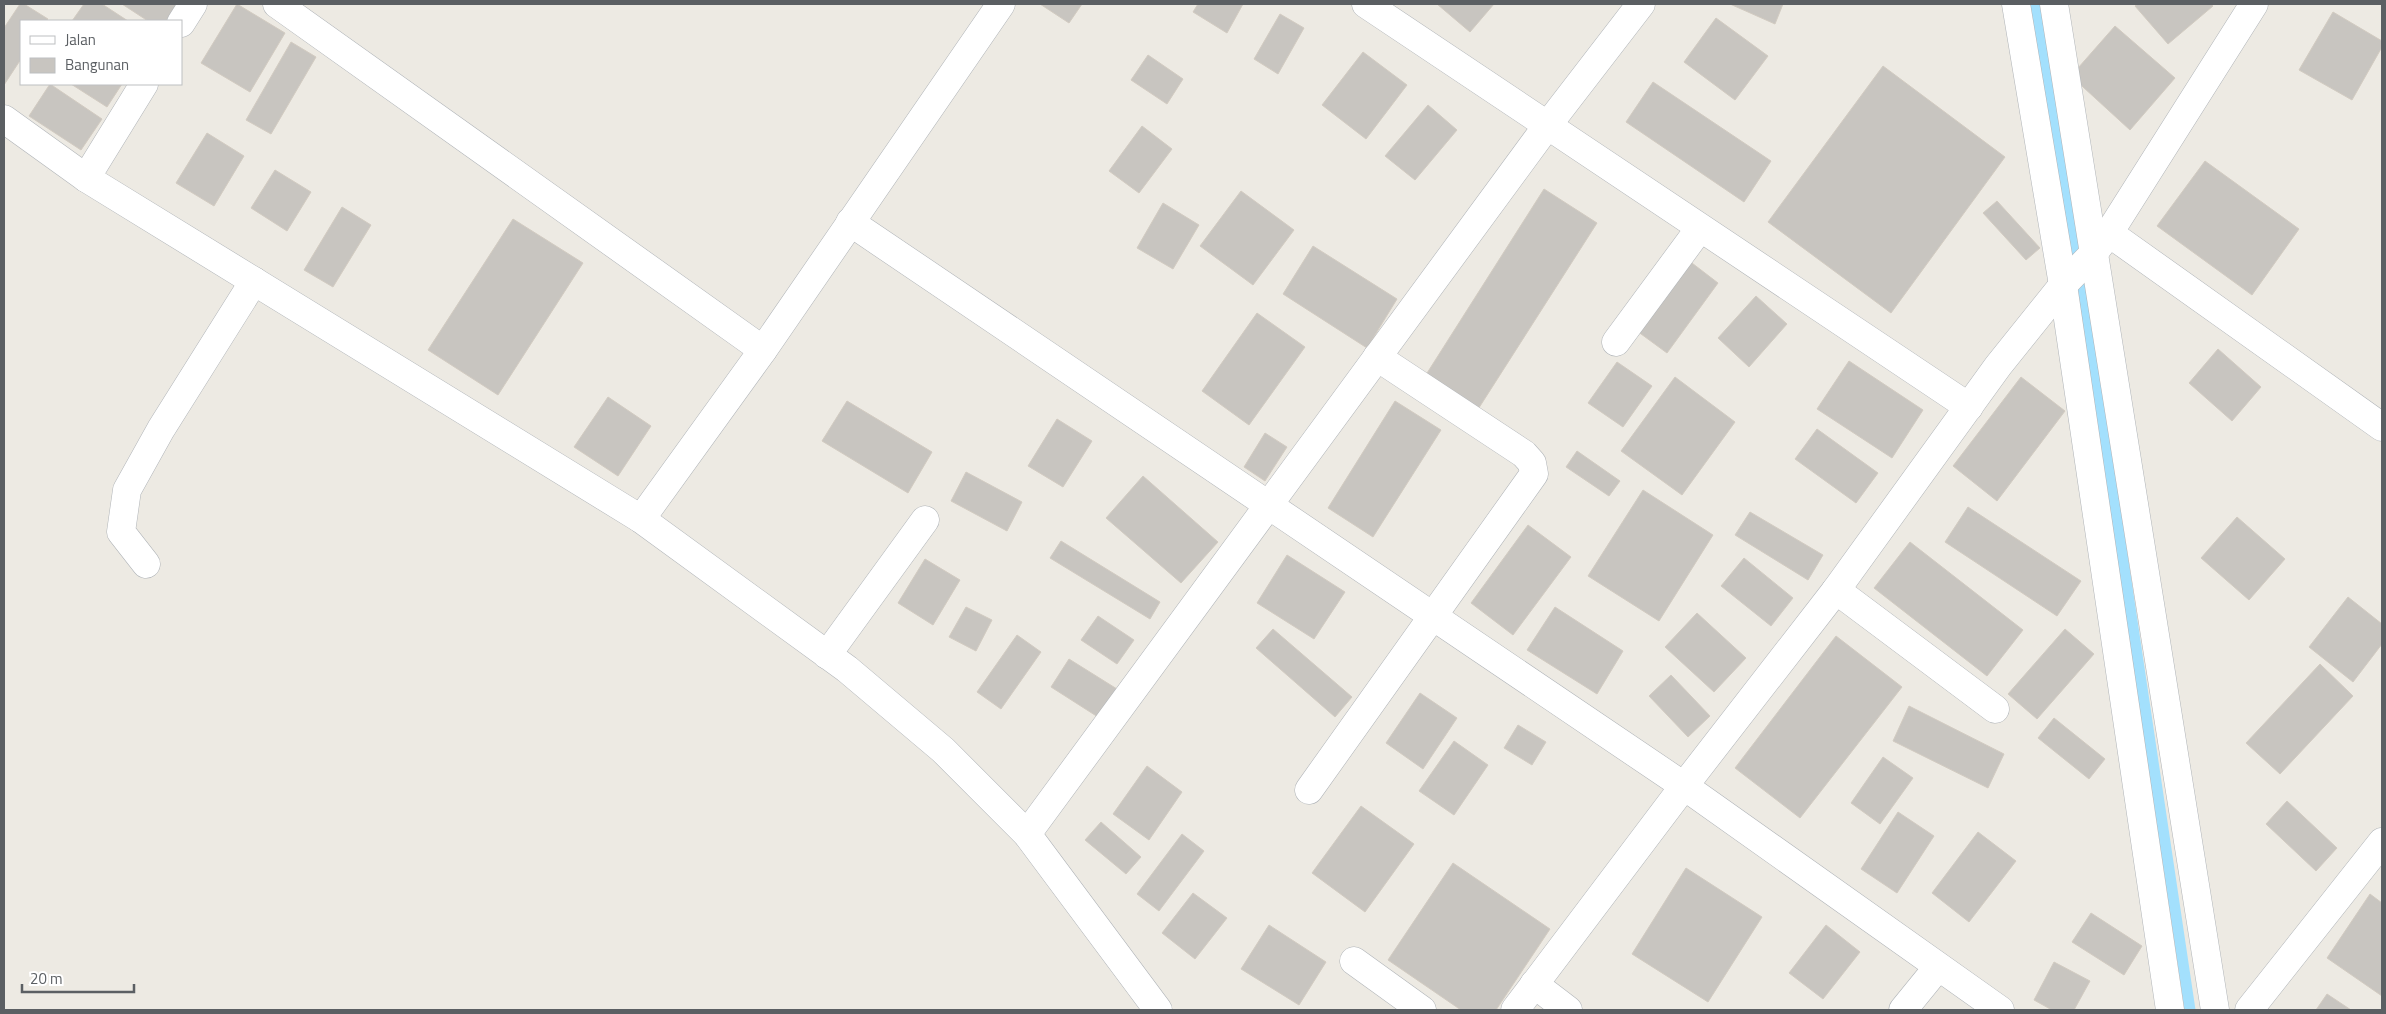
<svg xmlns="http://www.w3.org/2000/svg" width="2386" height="1014" viewBox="0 0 2386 1014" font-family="'Titillium Web',sans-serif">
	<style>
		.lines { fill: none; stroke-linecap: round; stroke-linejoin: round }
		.stream { stroke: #a3e0fd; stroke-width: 11 }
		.building { fill: #c8c5c0; stroke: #d2cbc1 }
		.minor-casing { stroke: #b0b4b8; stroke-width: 29 }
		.minor { stroke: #fff; stroke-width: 28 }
	</style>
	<rect width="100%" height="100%" fill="#edeae3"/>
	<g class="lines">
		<!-- stream -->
		<polyline class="stream" points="2035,4 2097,386 2190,1010"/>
	</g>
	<!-- building -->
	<g class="building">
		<polygon points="20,4 24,4 48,19 46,21 21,21 21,59 4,85 4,28"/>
		<polygon points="84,4 102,4 128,21 72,21"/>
		<polygon points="122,4 179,4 168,21 148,21"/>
		<polygon points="237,4 285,33 250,92 201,63"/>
		<polygon points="1040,4 1082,4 1069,23"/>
		<polygon points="1198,4 1243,4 1227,33 1193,12"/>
		<polygon points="1437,4 1494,4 1470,32"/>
		<polygon points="1730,4 1783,4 1775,24"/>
		<polygon points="2138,4 2211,4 2213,6 2168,44 2135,6"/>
		<polygon points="2333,12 2382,41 2382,47 2352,100 2299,70"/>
		<polygon points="1280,14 1304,28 1278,74 1254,59"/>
		<polygon points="1716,18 1768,56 1735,100 1684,62"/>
		<polygon points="2115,26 2175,78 2130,130 2071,76"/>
		<polygon points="291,42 316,57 271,134 246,120"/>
		<polygon points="1363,52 1407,85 1366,139 1322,105"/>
		<polygon points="1148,55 1183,79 1167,104 1131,80"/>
		<polygon points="1883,66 2005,157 1891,313 1768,222"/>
		<polygon points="1653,82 1771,161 1744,202 1626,122"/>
		<polygon points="50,84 102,119 81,150 29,116"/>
		<polygon points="71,84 122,84 107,107"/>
		<polygon points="1428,105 1457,130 1415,180 1385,156"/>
		<polygon points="1142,126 1172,149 1139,193 1109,171"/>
		<polygon points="207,133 244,156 214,206 176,183"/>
		<polygon points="2205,161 2299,229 2252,295 2157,226"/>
		<polygon points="275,170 311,192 287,231 251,208"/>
		<polygon points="1544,189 1597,223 1475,414 1422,381"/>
		<polygon points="1241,191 1294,230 1253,285 1200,246"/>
		<polygon points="1997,201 2040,248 2026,260 1983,213"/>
		<polygon points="1163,203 1199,225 1173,269 1137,248"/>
		<polygon points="342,207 371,225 333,287 304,270"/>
		<polygon points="513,219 583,263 498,395 428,350"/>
		<polygon points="1313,246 1397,299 1367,348 1283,294"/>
		<polygon points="1688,260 1718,283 1667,353 1637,331"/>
		<polygon points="1756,296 1787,324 1749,367 1718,338"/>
		<polygon points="1257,313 1305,347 1249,425 1202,391"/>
		<polygon points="2218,349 2261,387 2232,421 2189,383"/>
		<polygon points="1849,361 1923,410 1892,458 1817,409"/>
		<polygon points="1617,362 1652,386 1623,427 1588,403"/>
		<polygon points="1675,377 1735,422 1682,495 1621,451"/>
		<polygon points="2021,377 2065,411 1997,501 1953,466"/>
		<polygon points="608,397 651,426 618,476 574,447"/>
		<polygon points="847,401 932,452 908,493 822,441"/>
		<polygon points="1395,401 1441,430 1373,537 1328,508"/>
		<polygon points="1057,419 1092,441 1063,487 1028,466"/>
		<polygon points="1817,429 1878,473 1856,503 1795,459"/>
		<polygon points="1265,433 1287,447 1265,481 1244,467"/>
		<polygon points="1577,451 1620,481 1609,496 1566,467"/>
		<polygon points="966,472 1022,502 1007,531 951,501"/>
		<polygon points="1143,476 1218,542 1181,583 1106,518"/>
		<polygon points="1643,490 1713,535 1659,621 1588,576"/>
		<polygon points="1968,507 2081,581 2057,616 1945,542"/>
		<polygon points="1750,512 1823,555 1808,580 1735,535"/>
		<polygon points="2237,517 2285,559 2249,600 2201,558"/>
		<polygon points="1528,525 1571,557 1513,635 1471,603"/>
		<polygon points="1061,541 1160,602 1150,619 1050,558"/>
		<polygon points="1910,542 2023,630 1987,676 1874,588"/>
		<polygon points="1287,555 1345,592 1314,639 1257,603"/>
		<polygon points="1744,558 1793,598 1771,626 1721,586"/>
		<polygon points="925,559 960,580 933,625 898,603"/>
		<polygon points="2348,597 2382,624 2382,644 2353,682 2309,647"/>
		<polygon points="966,607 992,620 976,651 949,637"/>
		<polygon points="1555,607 1623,651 1597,694 1527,650"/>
		<polygon points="1697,613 1746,658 1714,692 1665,647"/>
		<polygon points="1098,616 1134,640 1117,664 1081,640"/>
		<polygon points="1273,629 1352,697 1335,717 1256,648"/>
		<polygon points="2065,629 2094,654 2037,719 2008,694"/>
		<polygon points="1017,635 1041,652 1001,709 977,692"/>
		<polygon points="1836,636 1902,687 1800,818 1735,768"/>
		<polygon points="1069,659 1117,689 1098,717 1051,687"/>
		<polygon points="2320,664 2353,696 2280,774 2246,743"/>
		<polygon points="1671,675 1710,716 1688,737 1649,696"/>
		<polygon points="1420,693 1457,718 1423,769 1386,743"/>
		<polygon points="1909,706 2004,754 1988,788 1893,741"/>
		<polygon points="2054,718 2105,759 2089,779 2038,738"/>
		<polygon points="1518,725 1546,742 1532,765 1504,748"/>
		<polygon points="1454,741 1488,765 1454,815 1419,791"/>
		<polygon points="1883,757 1913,778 1880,824 1851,803"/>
		<polygon points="1147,766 1182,792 1149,840 1113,814"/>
		<polygon points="2287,801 2337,848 2316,871 2266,824"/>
		<polygon points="1361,806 1414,844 1365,912 1312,873"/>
		<polygon points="1898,812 1934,836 1897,893 1861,869"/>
		<polygon points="1101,822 1141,857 1126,874 1085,840"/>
		<polygon points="1978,832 2016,861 1969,922 1932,893"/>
		<polygon points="1182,834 1204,851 1159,911 1137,894"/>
		<polygon points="1453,863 1550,929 1496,1010 1461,1010 1388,960"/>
		<polygon points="1686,868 1762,917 1708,1002 1632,954"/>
		<polygon points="1193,893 1227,918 1195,959 1162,933"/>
		<polygon points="2370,894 2382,903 2382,996 2327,958"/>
		<polygon points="2091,913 2142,946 2124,975 2072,942"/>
		<polygon points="1269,925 1326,962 1299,1005 1241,969"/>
		<polygon points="1826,925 1860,952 1823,999 1789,973"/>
		<polygon points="2054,962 2090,981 2074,1010 2052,1010 2034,1000"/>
		<polygon points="2327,994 2351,1010 2316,1010"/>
	</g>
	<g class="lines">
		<defs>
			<g id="minor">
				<polyline points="277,4 763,350"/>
				<polyline points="1366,4 1969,407"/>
				<polyline points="2016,4 2063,285 2170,1010"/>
				<polyline points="2054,4 2215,1010"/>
				<polyline points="181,23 193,4"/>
				<polyline points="4,119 86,178 641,519 847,669 943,750 1027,834 1158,1010"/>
				<polyline points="86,178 144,84"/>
				<polyline points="850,222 1684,786 2000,1010"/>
				<polyline points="2109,233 2382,427"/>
				<polyline points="1616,342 1700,228"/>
				<polyline points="641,519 763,350 1001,4"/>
				<polyline points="146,564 121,532 127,490 161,429 254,281"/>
				<polyline points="1836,590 1995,709"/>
				<polyline points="827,655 925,520"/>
				<polyline points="1309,790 1534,474 1532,463 1524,454 1377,357"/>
				<polyline points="1027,834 1547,126 1641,4"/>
				<polyline points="1354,961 1422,1010"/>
				<polyline points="1534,984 1568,1010"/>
				<polyline points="1515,1010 1684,786 1836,590 1998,366 2063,285 2093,254 2109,233 2254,4"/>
				<polyline points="1903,1010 1938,967"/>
				<polyline points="2249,1010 2382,842"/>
			</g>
		</defs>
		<!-- minor casing -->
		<use href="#minor" class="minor-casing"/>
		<!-- minor -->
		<use href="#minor" class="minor"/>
	</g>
	<!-- border -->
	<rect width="2386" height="1014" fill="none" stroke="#5b5f63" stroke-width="10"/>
	<!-- legend -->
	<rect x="20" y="20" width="162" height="65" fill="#ffffff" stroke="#bdbfc1"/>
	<rect x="30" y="36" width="25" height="8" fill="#ffffff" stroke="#bdbfc1"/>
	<text x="65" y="45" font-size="15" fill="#5b5f63">Jalan</text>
	<rect x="30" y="58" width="25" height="15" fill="#c8c5c0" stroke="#bdbfc1"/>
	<text x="65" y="70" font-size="15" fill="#5b5f63">Bangunan</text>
	<!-- scale -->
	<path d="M22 984v8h112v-8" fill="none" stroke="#5b5f63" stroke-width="2.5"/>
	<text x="30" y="984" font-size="15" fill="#5b5f63" stroke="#ffffff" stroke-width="4" paint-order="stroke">20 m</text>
</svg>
